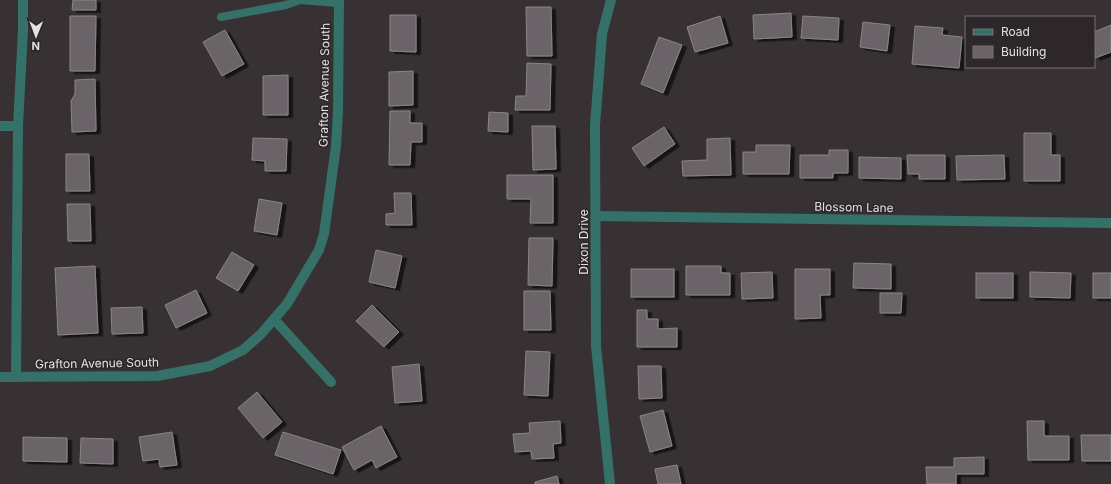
<svg xmlns="http://www.w3.org/2000/svg" width="1111" height="484" viewBox="0 0 1111 484" font-family="Inter,sans-serif">
	<style>
		.building { fill: #6a6467; stroke: #8b8487; filter: url(#shadow) }
		.lines { fill: none; stroke-linecap: round; stroke-linejoin: round }
		.lane { stroke: #357069; stroke-width: 8 }
		.street { stroke: #357069; stroke-width: 10 }
		.labels { text-anchor: middle; dominant-baseline: central; stroke-width: 3; stroke-linejoin: round; paint-order: stroke }
		.street-label { font-size: 12px; fill: #e5e1e3; stroke: #2d272a }
	</style>
	<defs>
		<filter id="shadow"><feDropShadow dx="4.5" dy="2.5" stdDeviation="0" flood-color="#0009"/></filter>
	</defs>
	<rect width="100%" height="100%" fill="#373134"/>
	<!-- building -->
	<g class="building">
		<polygon points="73,0 96,0 96,10 72,10"/>
		<polygon points="526,7 551,7 552,56 527,56"/>
		<polygon points="791,13 792,37 754,39 753,15"/>
		<polygon points="390,15 416,15 416,52 390,51"/>
		<polygon points="70,16 96,16 95,71 70,71"/>
		<polygon points="720,16 728,43 695,52 687,27"/>
		<polygon points="803,16 839,18 838,40 801,38"/>
		<polygon points="863,22 890,25 887,51 860,47"/>
		<polygon points="1111,25 1111,52 1095,58 1094,32"/>
		<polygon points="915,26 943,28 942,35 962,37 959,68 912,64"/>
		<polygon points="225,30 244,64 222,76 203,42"/>
		<polygon points="659,37 682,45 663,93 641,84"/>
		<polygon points="527,63 551,64 550,110 515,110 516,96 526,96"/>
		<polygon points="413,71 413,105 389,106 389,72"/>
		<polygon points="288,75 288,115 263,115 263,76"/>
		<polygon points="95,79 96,131 72,132 71,101 75,94 75,80"/>
		<polygon points="390,111 410,111 410,123 422,123 422,142 411,142 410,165 389,165"/>
		<polygon points="489,112 508,113 508,132 488,131"/>
		<polygon points="532,126 555,126 556,169 533,170"/>
		<polygon points="664,127 675,144 644,166 632,148"/>
		<polygon points="1024,133 1051,133 1051,155 1060,155 1060,181 1024,181"/>
		<polygon points="253,138 287,139 286,171 265,171 265,161 252,160"/>
		<polygon points="730,138 731,175 683,176 682,161 707,160 707,139"/>
		<polygon points="756,145 790,145 789,174 743,174 743,152 756,152"/>
		<polygon points="829,150 848,150 848,173 833,173 833,178 800,178 800,155 829,155"/>
		<polygon points="66,154 89,154 90,191 66,191"/>
		<polygon points="907,155 945,155 945,179 919,179 919,174 908,174"/>
		<polygon points="1004,155 1005,179 957,180 956,156"/>
		<polygon points="859,157 901,158 901,179 859,178"/>
		<polygon points="507,175 553,175 553,223 530,223 531,199 507,199"/>
		<polygon points="394,193 411,193 412,225 386,225 386,214 395,213"/>
		<polygon points="259,199 282,203 277,235 254,231"/>
		<polygon points="67,204 90,204 91,241 68,241"/>
		<polygon points="529,238 553,238 552,286 528,285"/>
		<polygon points="376,250 402,256 395,288 369,282"/>
		<polygon points="232,252 254,265 238,291 216,278"/>
		<polygon points="854,263 891,264 891,289 853,288"/>
		<polygon points="95,266 98,333 58,335 55,268"/>
		<polygon points="686,266 721,266 721,273 730,273 730,295 686,295"/>
		<rect x="631" y="269" width="43" height="28"/>
		<polygon points="795,269 830,269 830,295 820,295 821,318 795,319"/>
		<polygon points="772,272 773,298 742,299 741,273"/>
		<polygon points="1030,272 1071,273 1070,298 1030,297"/>
		<rect x="976" y="273" width="37" height="25"/>
		<rect x="1093" y="273" width="18" height="25"/>
		<polygon points="196,290 207,313 176,328 165,305"/>
		<polygon points="524,291 550,291 551,330 524,330"/>
		<polygon points="880,293 902,293 901,313 880,313"/>
		<polygon points="372,305 399,332 384,347 356,321"/>
		<polygon points="142,307 143,333 112,334 111,308"/>
		<polygon points="637,310 647,310 647,319 658,319 658,329 677,328 677,347 637,347"/>
		<polygon points="526,351 550,352 548,396 524,395"/>
		<polygon points="419,364 422,401 395,403 392,367"/>
		<polygon points="638,366 661,366 662,398 639,399"/>
		<polygon points="257,392 282,422 263,438 238,408"/>
		<polygon points="663,410 672,446 650,452 640,416"/>
		<polygon points="560,421 561,443 553,444 554,458 532,459 531,451 515,452 513,434 530,433 529,423"/>
		<polygon points="1027,421 1044,421 1044,436 1069,436 1069,460 1028,460"/>
		<polygon points="381,426 397,457 376,468 372,460 354,470 342,447"/>
		<polygon points="172,432 177,465 160,467 159,459 143,461 139,437"/>
		<polygon points="283,432 341,450 333,474 275,455"/>
		<polygon points="1081,435 1111,435 1111,461 1082,461"/>
		<polygon points="23,437 67,438 67,462 23,461"/>
		<polygon points="81,438 113,439 113,464 80,463"/>
		<polygon points="984,457 984,474 956,474 956,484 927,484 926,467 954,467 954,458"/>
		<polygon points="677,465 681,484 658,484 655,469"/>
		<polygon points="557,476 559,484 535,484 535,482"/>
	</g>
	<g class="lines">
		<!-- lane -->
		<polyline class="lane" points="221,17 286,5 300,0 338,3"/>
		<!-- street -->
		<g class="street">
			<polyline points="0,126 18,126"/>
			<polyline points="596,216 1111,223"/>
			<polyline points="274,319 331,382"/>
			<polyline points="0,377 157,376 210,366 243,350 261,334 287,304 319,250 324,234 336,146 338,112 339,0"/>
			<polyline points="16,377 18,126 23,30 23,0"/>
			<polyline points="610,484 596,346 595,125 602,34 611,0"/>
		</g>
	</g>
	<g class="labels">
		<!-- street labels -->
		<g class="street-label">
			<text transform="translate(324 85) rotate(-89)">Grafton Avenue South</text>
			<text transform="translate(854 207) rotate(1)">Blossom Lane</text>
			<text transform="translate(583 242) rotate(-90)">Dixon Drive</text>
			<text transform="translate(97 363) rotate(-1)">Grafton Avenue South</text>
		</g>
	</g>
	<!-- legend -->
	<rect x="965" y="16" width="130" height="52" fill="#2d272a" stroke="#777174"/>
	<rect x="973" y="29" width="20" height="6" fill="#357069" stroke="#777174"/>
	<text x="1001" y="36" font-size="12" fill="#e5e1e3">Road</text>
	<rect x="973" y="46" width="20" height="12" fill="#6a6467" stroke="#777174"/>
	<text x="1001" y="56" font-size="12" fill="#e5e1e3">Building</text>
	<!-- north arrow -->
	<g transform="translate(36 36) rotate(181)" stroke="#2d272a" stroke-width="3" paint-order="stroke">
	<path d="M0-3L7 15L0 10L-7 15Z" fill="#e5e1e3"/>
	<text y="-6" font-size="11" font-weight="bold" text-anchor="middle" fill="#e5e1e3">N</text>
	</g>
</svg>
